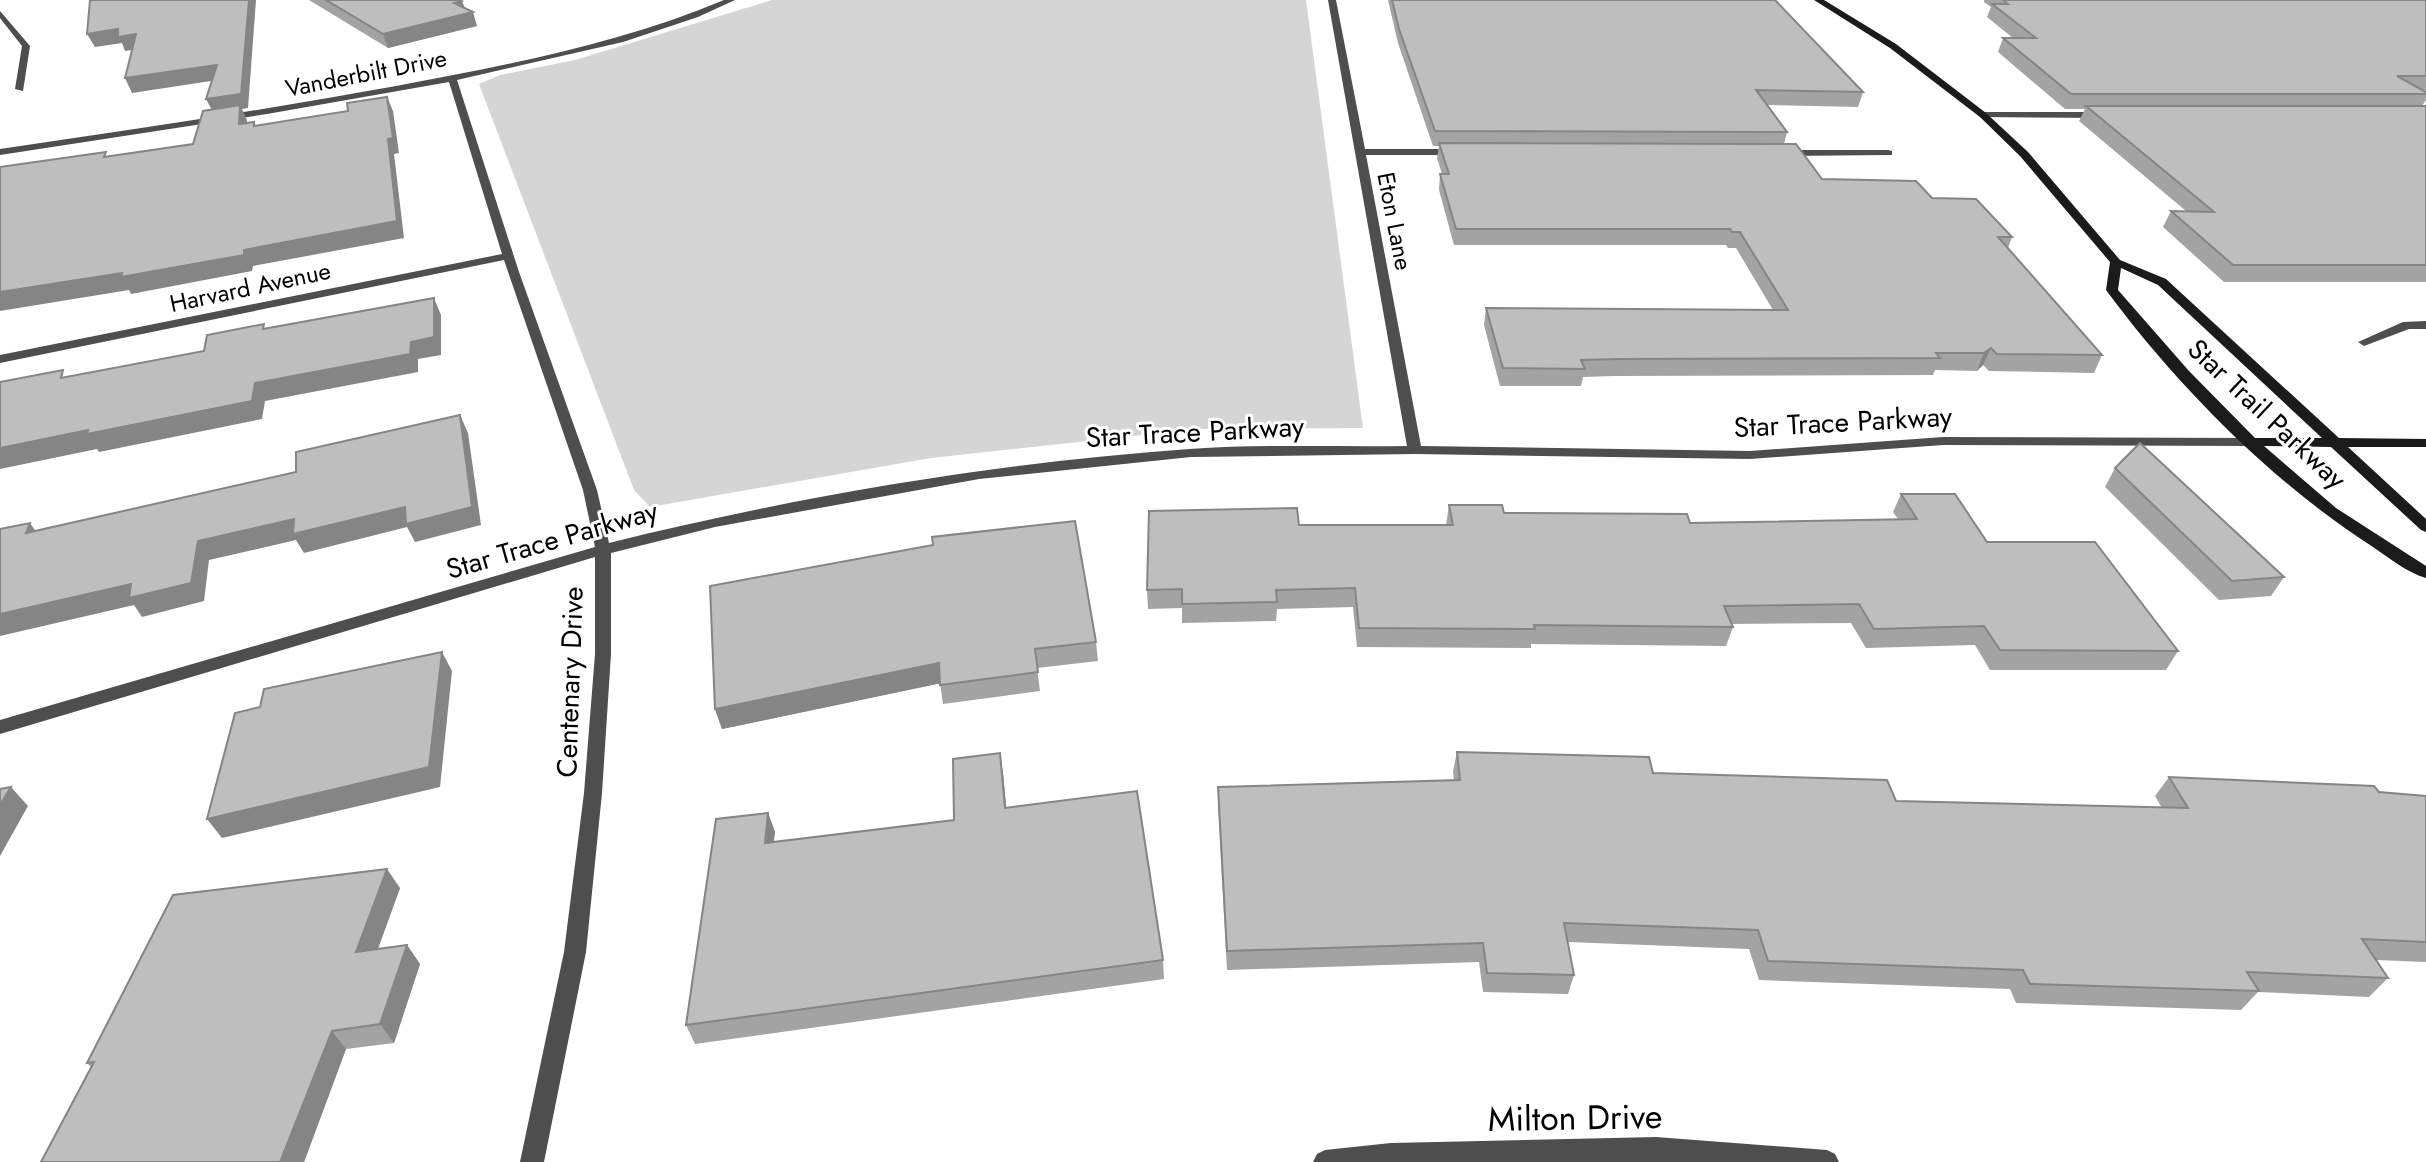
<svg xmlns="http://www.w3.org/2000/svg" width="2426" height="1162" viewBox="0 0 2426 1162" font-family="Jost,sans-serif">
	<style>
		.green { fill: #d5d5d5 }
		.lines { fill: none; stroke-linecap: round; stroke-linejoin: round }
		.street { fill: #4e4e4e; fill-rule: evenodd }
		.secondary { fill: #1b1b1b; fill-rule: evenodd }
		.wall { fill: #a3a3a3 }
		.shaded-wall { fill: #858585 }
		.building { fill: #bebebe; stroke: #858585; stroke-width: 2 }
		.labels { text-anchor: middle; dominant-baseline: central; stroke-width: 6; stroke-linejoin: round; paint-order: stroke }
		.far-street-label { font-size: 24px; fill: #000; stroke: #fff }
		.street-label { font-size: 28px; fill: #000; stroke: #fff }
		.near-street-label { font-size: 34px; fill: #000; stroke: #fff }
	</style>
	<rect width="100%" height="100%" fill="#fff"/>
	<!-- green -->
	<polygon class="green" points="772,0 1306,0 1363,428 1198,429 931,458 650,507 634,490 479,84 500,75 575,60"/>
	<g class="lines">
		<!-- street -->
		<g class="street">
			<path d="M724 0H735L698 17 623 42 457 80 519 272 597 490 609 543C799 496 994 463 1189 449 1261 444 1335 447 1407 446L1328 0H1336L1365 149H1459L1464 152 1459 155H1366L1421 446 1750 451 1943 437 2251 438 2258 442 2251 446 1943 445 1750 459 1415 454 1191 457 979 479 715 527 611 553V654L602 793 586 952 544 1162H520L564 952 584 793 595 654V557L0 734V720L595 547 583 490 504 260 0 363V355L502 254 449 82 267 114 0 155V149C132 130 264 110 396 86 508 65 619 44 724 0Z"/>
			<polygon points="0,11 30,46 23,91 15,89 22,46 0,18"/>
			<polygon points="1983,112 2104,112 2109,115 2104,118 1980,117 1978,115"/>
			<polygon points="1888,150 1892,151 1892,155 1782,156 1777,153 1782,150"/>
			<polygon points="2426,321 2426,329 2409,329 2364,346 2358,342 2403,322"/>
			<polygon points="1656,1137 1827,1150 1835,1154 1839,1162 1313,1162 1317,1154 1325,1150 1391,1143"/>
		</g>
		<!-- secondary -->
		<path class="secondary" d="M1814 0H1824L1896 44 1986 113 2028 152 2120 260 2166 279 2339 438 2426 439V447H2348L2426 519V532L2421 530 2331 447 2264 446 2336 508 2426 566V578C2408 573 2389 558 2373 547 2273 483 2177 386 2106 290L2110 262 2020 156 1980 117 1890 48ZM2121 268 2158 285 2322 438H2255L2189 371 2118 290Z"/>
	</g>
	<!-- wall -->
	<g class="wall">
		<polygon points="309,0 461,0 465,8 477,26 388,48"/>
		<polygon points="1388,0 1775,0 1863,92 1858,107 1767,105 1787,132 1784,144 1822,179 1932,198 2012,237 2008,248 2102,355 2094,373 1989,371 1983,365 1977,371 1935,370 1933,375 1614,376 1583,377 1581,386 1500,386 1484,325 1486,308 1773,310 1736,248 1728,248 1726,245 1454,245 1439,190 1440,174 1442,174 1437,158 1439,146 1433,146 1398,43"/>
		<polygon points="1984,0 2426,0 2426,90 2422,90 2426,92 2426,100 2422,106 2426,106 2426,282 2224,282 2163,227 2171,211 2186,211 2079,121 2085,109 2065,109 1998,52 2003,38 2013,38 1987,17 1991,7 1984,2"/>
		<polygon points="2115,468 2284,577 2271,596 2219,600 2105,487"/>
		<polygon points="1901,494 2178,651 2166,670 1990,670 1975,645 1866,648 1851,623 1732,624 1733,627 1726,646 1531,644 1531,648 1357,647 1353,607 1277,609 1276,621 1182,623 1182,608 1148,609 1147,590 1299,525 1446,525 1449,505 1504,513 1690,523 1898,519 1893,512"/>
		<polygon points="710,586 1096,642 1098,661 1037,668 1040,691 943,704 940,683 722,729 715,709"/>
		<polygon points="1457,752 1896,801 2162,808 2155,796 2169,777 2426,796 2426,962 2376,960 2388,978 2369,997 2258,992 2241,1010 2016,1003 2010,989 1759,980 1749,949 1568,942 1574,975 1568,994 1483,992 1479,962 1227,970 1218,806 1218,787 1454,780 1453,771"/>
		<polygon points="1003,773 1006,808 1163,960 1164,979 695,1044 686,1025 768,813 775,832 773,842 954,820"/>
		<polygon points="400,888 378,949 407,945 420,964 394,1043 346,1049 304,1162 41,1162 92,1068 87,1063"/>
	</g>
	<!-- shaded-wall -->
	<g class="shaded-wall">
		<polygon points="249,0 256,0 248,108 242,109 247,120 246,139 214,114 206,99"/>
		<polygon points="462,1 467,14 473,12 477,26 388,48 383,34 454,3"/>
		<polygon points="118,29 136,34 143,48 125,51 122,43 95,47 87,34"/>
		<polygon points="217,65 224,79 132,93 125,78"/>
		<polygon points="387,97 393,111 399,153 394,154 404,238 253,266 252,271 131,294 129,290 0,311 0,292 244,250 388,139"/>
		<polygon points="434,298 441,315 441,355 418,359 418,372 265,401 262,419 99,452 97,449 0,469 0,448 255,383 411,342"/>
		<polygon points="1991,348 1983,365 1977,371 1984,353"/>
		<polygon points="460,415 468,433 481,525 415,542 407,527 304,553 296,540 209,560 204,601 142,617 134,605 0,636 0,614 198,541"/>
		<polygon points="30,523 43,542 26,533"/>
		<polygon points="442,652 452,671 440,787 222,838 207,819"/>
		<polygon points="939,663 942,683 722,729 715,709"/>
		<polygon points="1000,753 1003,773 1008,827 1005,808"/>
		<polygon points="11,787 28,806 0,856 0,805"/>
		<polygon points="768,813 775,832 771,862 765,843"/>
		<polygon points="387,869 400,888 370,970 356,952"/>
		<polygon points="407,945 420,964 394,1043 380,1024"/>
		<polygon points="332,1031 346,1049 304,1162 280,1162"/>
	</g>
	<!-- building -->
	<g class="building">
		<polygon points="90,0 249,0 241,94 206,99 217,65 125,78 136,34 118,37 118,29 87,34"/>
		<polygon points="326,0 461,0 462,1 454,3 473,12 383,34"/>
		<polygon points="1392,0 1775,0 1863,92 1756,90 1787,132 1435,131 1399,29"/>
		<polygon points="2003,0 2426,0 2426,76 2397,76 2426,92 2426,94 2071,94 2003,38 2036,38 1992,4 2008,4"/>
		<polygon points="387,97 393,138 388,139 397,221 244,250 244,255 121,277 122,273 0,292 0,167 106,152 104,157 193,144 203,111 240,105 239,124 254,122 254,126 348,111 347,103"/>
		<polygon points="2086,106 2426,106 2426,265 2233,265 2171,211 2214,212"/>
		<polygon points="1439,143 1796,144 1822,179 1916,181 1932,198 1976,199 2012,237 1998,237 2102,355 1997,354 1991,348 1984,353 1936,353 1940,358 1618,359 1581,360 1585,369 1503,368 1486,308 1788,310 1740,232 1732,232 1730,229 1456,229 1440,174 1449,174"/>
		<polygon points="434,298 434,337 411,342 410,354 255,383 252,401 87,434 88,430 0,448 0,382 63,370 61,378 204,351 207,335 264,324 263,329"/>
		<polygon points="460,415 472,507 406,524 405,507 293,534 294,519 198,541 191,583 129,598 131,584 0,614 0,529 30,523 26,533 296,472 296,452"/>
		<polygon points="2140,443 2284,577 2232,581 2115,468"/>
		<polygon points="1901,494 1955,494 1987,542 2095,542 2178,651 2000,650 1984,626 1874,629 1859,604 1724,606 1733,627 1534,625 1535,629 1359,628 1355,588 1276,590 1277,602 1182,604 1182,589 1147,590 1149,511 1297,508 1299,525 1453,525 1449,505 1502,505 1504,513 1687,514 1690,523 1917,519"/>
		<polygon points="1075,521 1096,642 1035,649 1038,672 940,685 939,663 715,709 710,586 933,545 932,537"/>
		<polygon points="442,652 429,767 207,819 235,713 260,707 264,689"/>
		<polygon points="1457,752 1649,757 1653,773 1887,780 1896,801 2188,808 2169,777 2374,786 2379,792 2426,796 2426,942 2362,939 2388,978 2247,972 2259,991 2030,984 2023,970 1768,961 1758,930 1564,923 1574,975 1487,973 1483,943 1227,951 1218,787 1460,780"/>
		<polygon points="1000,753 1005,808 1137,791 1163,960 686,1025 716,819 768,813 765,843 954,820 953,759"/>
		<polygon points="11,787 0,805 0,789"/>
		<polygon points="387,869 356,952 407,945 380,1024 332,1031 280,1162 41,1162 94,1062 87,1063 173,895"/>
	</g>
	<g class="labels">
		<!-- far-street labels -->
		<g class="far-street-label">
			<text transform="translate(366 73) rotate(-11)">Vanderbilt Drive</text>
			<text transform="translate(1395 221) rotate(79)">Eton Lane</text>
			<text transform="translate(250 287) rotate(-12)">Harvard Avenue</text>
		</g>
		<!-- street labels -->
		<g class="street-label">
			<text transform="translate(2267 414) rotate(43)">Star Trail Parkway</text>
			<text transform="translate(1843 422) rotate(-3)">Star Trace Parkway</text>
			<text transform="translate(1195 432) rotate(-3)">Star Trace Parkway</text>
			<text transform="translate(552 540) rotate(-16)">Star Trace Parkway</text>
			<text transform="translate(570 682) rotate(-88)">Centenary Drive</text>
		</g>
		<!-- near-street labels -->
		<g class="near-street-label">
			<text transform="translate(1575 1118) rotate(-1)">Milton Drive</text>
		</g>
	</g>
</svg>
